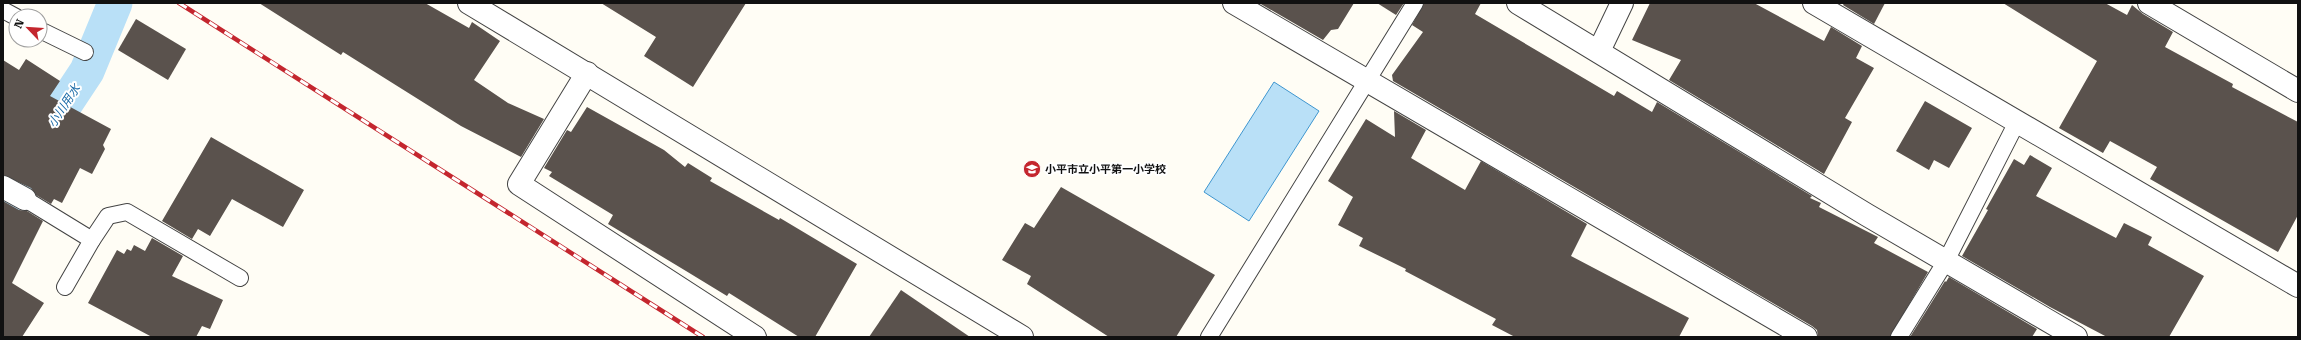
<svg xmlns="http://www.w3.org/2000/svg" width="2301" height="340" viewBox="0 0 2301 340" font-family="'Roboto Serif','Noto Sans JP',serif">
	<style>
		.water { fill: #b9e0f7; stroke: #3f96cf }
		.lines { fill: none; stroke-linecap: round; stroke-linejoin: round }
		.canal { stroke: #b9e0f7; stroke-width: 35 }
		.building { fill: #5a524d }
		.lane-casing { stroke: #444; stroke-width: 18 }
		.street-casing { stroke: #444; stroke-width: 24 }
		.lane { stroke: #fff; stroke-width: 16 }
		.street { stroke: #fff; stroke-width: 22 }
		.rail-casing { stroke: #c4262e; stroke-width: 4.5 }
		.rail { stroke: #fff; stroke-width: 3; stroke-dasharray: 9; stroke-linecap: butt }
		.labels { text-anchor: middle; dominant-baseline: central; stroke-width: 4; stroke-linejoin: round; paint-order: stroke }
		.poi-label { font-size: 11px; font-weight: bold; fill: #111; stroke: #fff; text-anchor: start }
		.water-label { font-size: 12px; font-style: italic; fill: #1768a6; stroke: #fff }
	</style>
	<rect width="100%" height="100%" fill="#fffdf5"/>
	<!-- water -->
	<polygon class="water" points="1274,82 1319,111 1249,221 1204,192"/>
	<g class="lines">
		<!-- canal -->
		<polyline class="canal" points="3,205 40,142 87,71 115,3"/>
	</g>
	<!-- building -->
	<g class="building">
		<polygon points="259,3 425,3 469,28 472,22 500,41 474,80 508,103 544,119 521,157 461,126 343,52 341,55"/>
		<polygon points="601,3 746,3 693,87 644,56 656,37"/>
		<polygon points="1259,3 1354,3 1338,29 1331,30 1323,40"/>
		<polygon points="1377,3 1404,3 1396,15"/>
		<polygon points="1424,3 1481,3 1475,14 1614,96 1617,91 1652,112 1657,102 1812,196 1810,198 1821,203 1819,207 1878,237 1874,243 1928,272 1890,337 1818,337 1817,330 1812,326 1393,81 1392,75 1423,32 1412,25"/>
		<polygon points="1650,3 1754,3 1824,41 1831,27 1862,46 1856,58 1874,68 1845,118 1852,122 1824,174 1669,80 1681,60 1632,40"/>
		<polygon points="1844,3 1885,3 1874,24 1843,5"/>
		<polygon points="2003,3 2105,3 2127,15 2132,5 2143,14 2173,32 2165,47 2233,84 2232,87 2298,122 2298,215 2278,252 2150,179 2157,167 2110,141 2103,153 2059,128 2097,61"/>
		<polygon points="136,19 186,49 168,80 118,50"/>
		<polygon points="26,59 60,81 50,96 111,129 103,145 105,149 92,174 80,168 62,203 54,199 51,204 36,195 31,188 3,175 3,60 19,70"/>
		<polygon points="1925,101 1972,128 1949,168 1934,160 1929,170 1896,151"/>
		<polygon points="587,107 664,150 685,167 688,163 712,178 710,181 779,220 780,218 857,264 815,337 799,337 729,293 727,296 686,271 608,224 613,215 549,176 552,172 544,168 567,130 571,132"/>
		<polygon points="1394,111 1426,130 1411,158 1465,190 1481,161 1587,224 1571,256 1689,318 1679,337 1515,337 1492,325 1496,319 1405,271 1406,269 1359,246 1363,238 1338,225 1353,197 1328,181 1366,119 1395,137"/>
		<polygon points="211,137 304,190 283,227 232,199 210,236 198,229 192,239 162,221"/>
		<polygon points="2030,155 2052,168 2036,196 2116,238 2124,223 2152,237 2148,245 2204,276 2169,337 2107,337 2050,307 1962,256 1988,210 1986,209 2014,159 2024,165"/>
		<polygon points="1061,187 1215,275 1176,337 1109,337 1027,284 1031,276 1002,260 1025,223 1034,228"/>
		<polygon points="3,201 19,210 27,211 43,221 12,283 44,303 22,337 3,337"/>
		<polygon points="152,238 183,256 172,276 223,300 210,329 202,326 196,337 152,337 88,303 117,250 124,254 127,249 131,251 134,245 145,251"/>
		<polygon points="1949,277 2037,329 2032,337 1910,337 1945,281 1946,282"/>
		<polygon points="901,290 970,337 869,337"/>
	</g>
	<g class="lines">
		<defs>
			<g id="lane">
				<polyline points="3,10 16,17"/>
				<polyline points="40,30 85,52"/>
				<polyline points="25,199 92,240 65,287"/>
				<polyline points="92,240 108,216 127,212 240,278"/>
				<polyline points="1209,337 1415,3"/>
				<polyline points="1899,337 1946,261 2017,122"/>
			</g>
			<g id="street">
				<polyline points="469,3 1022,337"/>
				<polyline points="1234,3 1806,337"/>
				<polyline points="1518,3 1867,215 2076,337"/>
				<polyline points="1814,3 2298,286"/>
				<polyline points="2149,3 2298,91"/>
				<polyline points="1599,51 1622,3"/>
				<polyline points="587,73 519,184 755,337"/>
				<polyline points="3,187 25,199"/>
			</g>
		</defs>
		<!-- lane casing -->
		<use href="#lane" class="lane-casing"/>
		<!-- street casing -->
		<use href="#street" class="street-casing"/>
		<!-- lane -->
		<use href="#lane" class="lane"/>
		<!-- street -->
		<use href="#street" class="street"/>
		<defs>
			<polyline id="rail" points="179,3 703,337"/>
		</defs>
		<!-- rail casing -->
		<use href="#rail" class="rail-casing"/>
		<!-- rail -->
		<use href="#rail" class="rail"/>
	</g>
	<!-- icons -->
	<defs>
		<symbol id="school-disc" viewBox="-11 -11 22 22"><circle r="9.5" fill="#c4262e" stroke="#fff"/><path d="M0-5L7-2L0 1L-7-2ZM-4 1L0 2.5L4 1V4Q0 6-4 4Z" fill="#fff"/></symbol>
	</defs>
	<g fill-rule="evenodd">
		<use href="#school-disc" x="1022" y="159" width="20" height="20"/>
	</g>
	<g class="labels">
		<!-- poi labels -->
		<g class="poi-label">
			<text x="1045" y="169">小平市立小平第一小学校</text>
		</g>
		<!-- water labels -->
		<g class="water-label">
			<text transform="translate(64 106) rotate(-57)">小川用水</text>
		</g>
	</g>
	<!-- border -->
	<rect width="2301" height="340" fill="none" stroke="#111111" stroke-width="8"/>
	<!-- north arrow -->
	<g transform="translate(28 28) rotate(295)"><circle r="19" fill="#ffffff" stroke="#a0a0a0"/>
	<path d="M0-3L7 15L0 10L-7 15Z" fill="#c4262e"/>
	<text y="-6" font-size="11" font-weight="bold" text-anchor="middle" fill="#111111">N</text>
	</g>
</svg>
